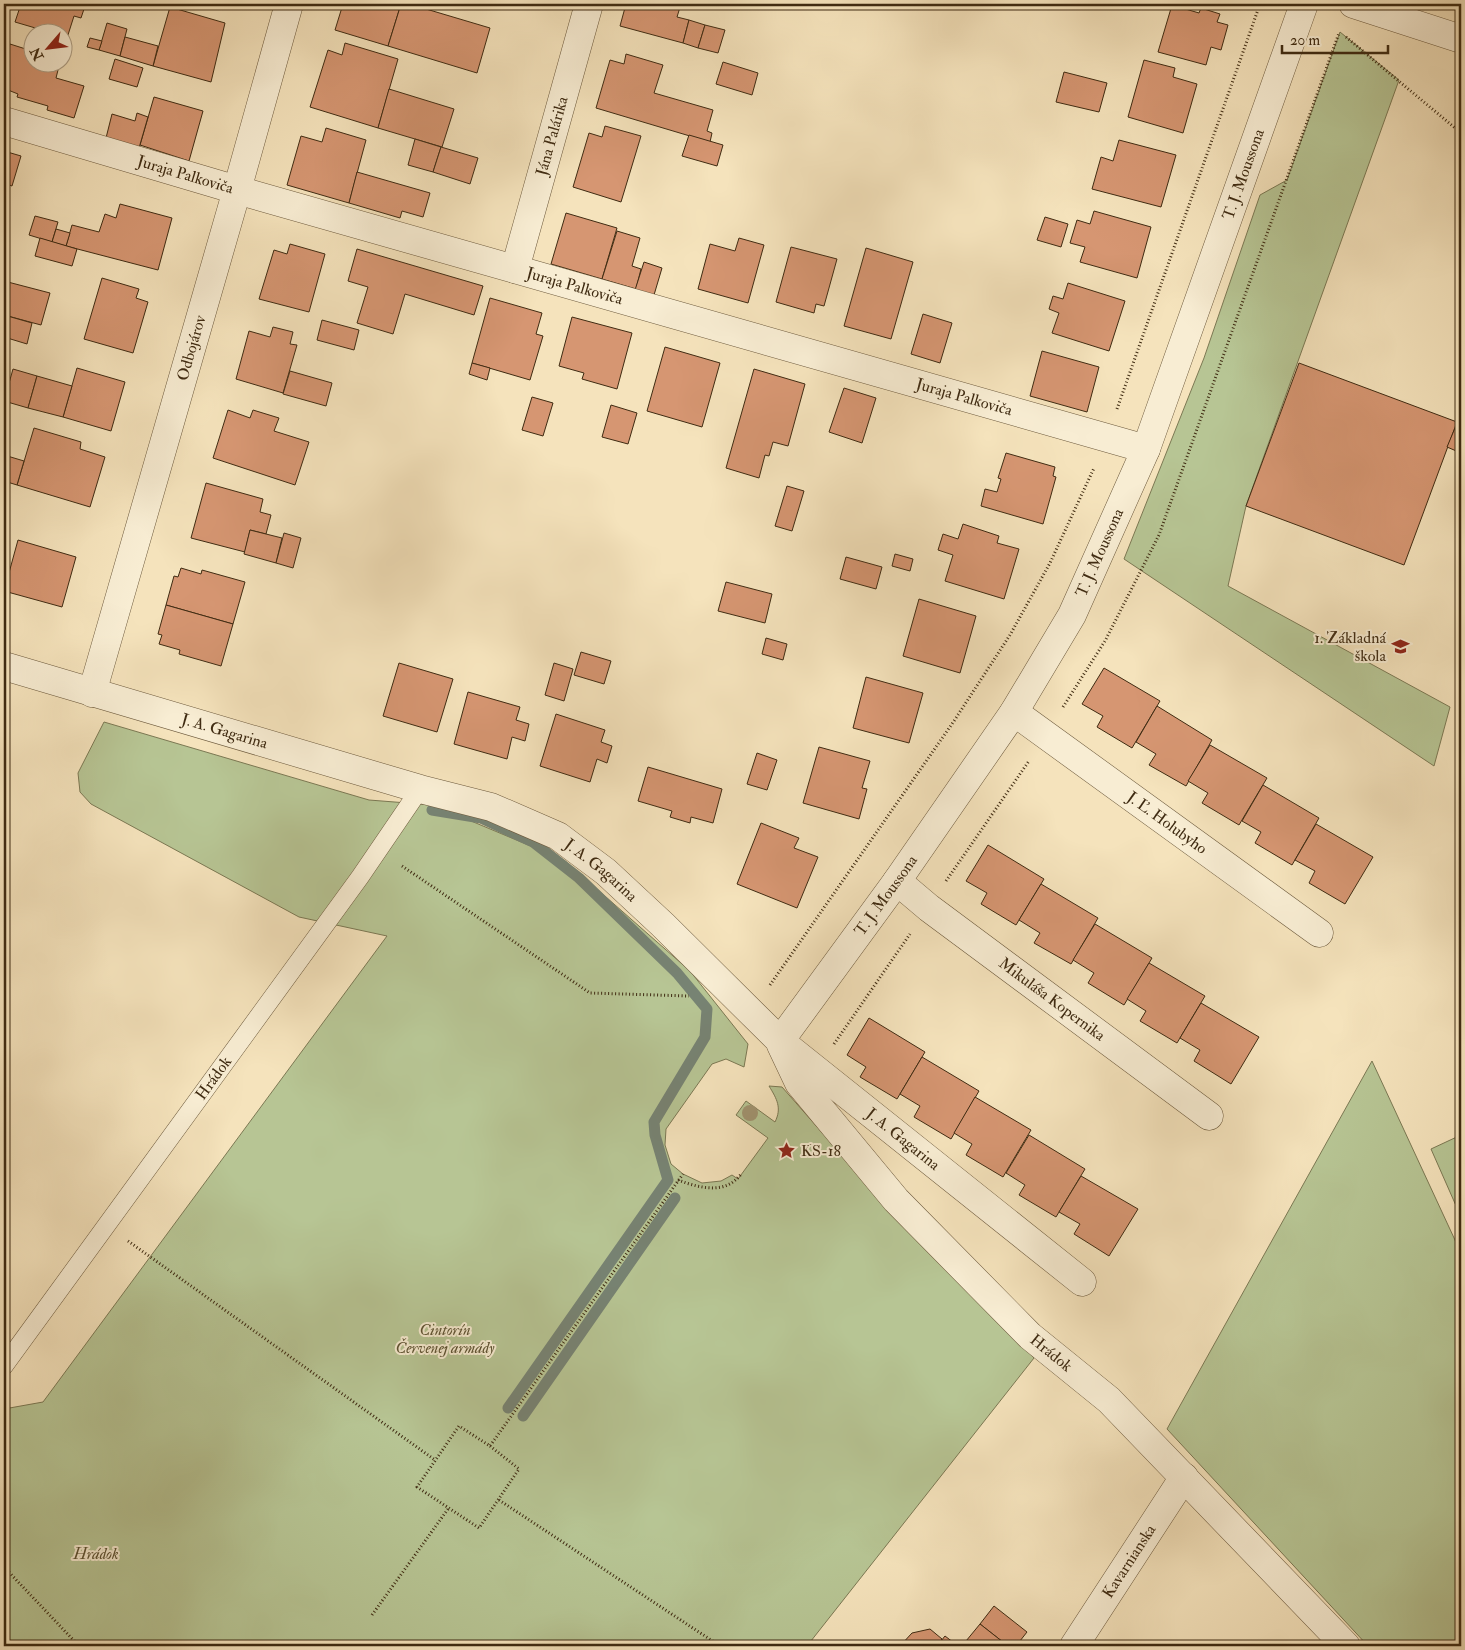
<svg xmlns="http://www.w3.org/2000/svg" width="1465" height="1650" viewBox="0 0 1465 1650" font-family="'IM FELL Double Pica',serif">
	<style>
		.green { fill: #b7c594; stroke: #7b7853 }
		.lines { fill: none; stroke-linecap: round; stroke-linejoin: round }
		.stream { stroke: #778373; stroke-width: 11 }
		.building { fill: #d69672; stroke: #3f2b12 }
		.lane-casing { stroke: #6c593c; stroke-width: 19 }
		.street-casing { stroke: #6c593c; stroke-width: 29 }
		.path { stroke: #3f2b12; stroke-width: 3; stroke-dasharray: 1 2.5; stroke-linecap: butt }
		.lane { stroke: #f8edd3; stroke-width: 18 }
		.street { stroke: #f8edd3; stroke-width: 28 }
		.tree { fill: #a19370 }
		.labels { text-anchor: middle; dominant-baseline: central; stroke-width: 4; stroke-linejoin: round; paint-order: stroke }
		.street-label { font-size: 16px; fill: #3f2b12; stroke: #f8edd3 }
		.poi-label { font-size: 16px; fill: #3f2b12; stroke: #f8edd3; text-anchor: end }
		.park-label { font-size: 16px; font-style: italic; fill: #5d5232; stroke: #f8edd3 }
	</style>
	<rect width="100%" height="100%" fill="#f5e3bc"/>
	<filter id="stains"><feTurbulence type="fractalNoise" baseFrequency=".004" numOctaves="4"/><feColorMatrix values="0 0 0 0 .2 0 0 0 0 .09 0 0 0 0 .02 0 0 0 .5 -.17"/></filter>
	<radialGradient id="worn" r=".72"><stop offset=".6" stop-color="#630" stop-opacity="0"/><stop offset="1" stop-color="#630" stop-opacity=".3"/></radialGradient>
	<!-- green -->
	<g class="green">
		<polygon points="1340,32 1399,80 1246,506 1228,586 1450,707 1434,766 1124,559 1204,358 1260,195 1287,180"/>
		<path d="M104 722 369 800 433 805 564 860 690 971 748 1044 744 1067 726 1059 712 1064 666 1129 665 1145 671 1164 683 1174 702 1183 721 1181 732 1175 738 1179 768 1138 736 1115 746 1101 775 1122C782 1108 777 1099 769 1086L782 1087 899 1220 1034 1358 807 1646H4V1409L43 1402 387 936 299 917 91 804 80 792 78 773Z"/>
		<polygon points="1372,1061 1461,1253 1461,1646 1368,1646 1167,1429"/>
		<polygon points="1461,1135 1461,1217 1431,1149"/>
	</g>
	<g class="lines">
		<!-- stream -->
		<g class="stream">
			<polyline points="432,810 481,818 533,842 579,878 677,973 707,1009 705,1037 654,1122 655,1135 668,1180 508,1408"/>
			<polyline points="523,1416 675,1198"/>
		</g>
	</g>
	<!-- building -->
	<g class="building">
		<polygon points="21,4 77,4 85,6 81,18 74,16 67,38 62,36 62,32 49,32 15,22"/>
		<polygon points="343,4 401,4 388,46 335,30"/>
		<polygon points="401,4 417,4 416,6 490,28 477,73 388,46"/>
		<polygon points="626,4 681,4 677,17 689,20 683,43 620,26"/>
		<polygon points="1172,5 1199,13 1201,8 1220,14 1217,22 1228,25 1221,50 1211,47 1206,65 1158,52"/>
		<polygon points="170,7 225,23 211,82 153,66"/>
		<polygon points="689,20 705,25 698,48 683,43"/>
		<polygon points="107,23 127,29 120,56 99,50"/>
		<polygon points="705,25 725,30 718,53 698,48"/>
		<polygon points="125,37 158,46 153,66 120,56"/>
		<polygon points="90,38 102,41 99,50 87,47"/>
		<polygon points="345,43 398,59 378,128 310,107 328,50 342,55"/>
		<polygon points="10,44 32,51 32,62 60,62 56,78 84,86 74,118 47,110 48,106 17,97 18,94 8,90 4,83 4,66"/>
		<polygon points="626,54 663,65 654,93 713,110 707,131 712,133 710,142 596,108 610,60 624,64"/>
		<polygon points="115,59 143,68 137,87 109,79"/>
		<polygon points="1144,60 1175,68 1173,77 1197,84 1183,133 1128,117"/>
		<polygon points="723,62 758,73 752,95 716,84"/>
		<polygon points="1064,72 1107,83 1099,112 1056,102"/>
		<polygon points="389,89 454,109 442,147 378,128"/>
		<polygon points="154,97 203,111 189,161 140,145"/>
		<polygon points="137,113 148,117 139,148 106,138 112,114 135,121"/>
		<polygon points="605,126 641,136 621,202 573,187 589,133 602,137"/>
		<polygon points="326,128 366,140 349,203 287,185 301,136 322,142"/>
		<polygon points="689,135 723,145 717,166 682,156"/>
		<polygon points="415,139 441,147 433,172 408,165"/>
		<polygon points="1119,140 1176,155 1161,207 1092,189 1101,157 1113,161"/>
		<polygon points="441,147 478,158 470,184 433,172"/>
		<polygon points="4,151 21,156 12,186 4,183"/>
		<polygon points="357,172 430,193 423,217 402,211 400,218 349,203"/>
		<polygon points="120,204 172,218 158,270 66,246 72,225 99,232 105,214 116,218"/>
		<polygon points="1094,211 1151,227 1137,278 1080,262 1085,247 1070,243 1077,220 1090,224"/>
		<polygon points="566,213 617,228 602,279 551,264"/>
		<polygon points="35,216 58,222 52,242 29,235"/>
		<polygon points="1045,217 1068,224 1061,247 1037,240"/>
		<polygon points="56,229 70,233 66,246 52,242"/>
		<polygon points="617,231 640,238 632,266 641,269 636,289 602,279"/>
		<polygon points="40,238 77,249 72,266 35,256"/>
		<polygon points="739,238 764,245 748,303 698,289 710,244 735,251"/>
		<polygon points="290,244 325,254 309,312 259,299 274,250 287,254"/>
		<polygon points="791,247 837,259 824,306 816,304 814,313 776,302"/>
		<polygon points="866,248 913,262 891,339 844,326"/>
		<polygon points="357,249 483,286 474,315 405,294 393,334 357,323 368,287 348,281"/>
		<polygon points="644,262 662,268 654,295 635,290"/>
		<polygon points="102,278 139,289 136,298 148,302 133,353 84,339"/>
		<polygon points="4,281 50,293 41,325 4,315"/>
		<polygon points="1068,283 1125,301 1109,351 1052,333 1059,313 1049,309 1053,296 1063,299"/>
		<polygon points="490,298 542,313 536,334 543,336 530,380 472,363"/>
		<polygon points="923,314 952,323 940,363 911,354"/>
		<polygon points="4,315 32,323 27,344 4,337"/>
		<polygon points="572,317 632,333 617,389 582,379 584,373 559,366"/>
		<polygon points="322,320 359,330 354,350 317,340"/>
		<polygon points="273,327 293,332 290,344 297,345 283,393 236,379 249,331 270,337"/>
		<polygon points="665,347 720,363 702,427 647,411"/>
		<polygon points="1042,351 1099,367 1087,412 1030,396"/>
		<polygon points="472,363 490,368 487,380 469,374"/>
		<polygon points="1299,363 1457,422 1404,565 1246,506"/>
		<polygon points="77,368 125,382 111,431 63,417"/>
		<polygon points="13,369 37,376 28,408 4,401"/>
		<polygon points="754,369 805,384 788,446 773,442 769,456 765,455 759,478 726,468"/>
		<polygon points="290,371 332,383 326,406 283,394"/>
		<polygon points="37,376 72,386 63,417 28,408"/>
		<polygon points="844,388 876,398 862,443 829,432"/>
		<polygon points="532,397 553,403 543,436 522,430"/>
		<polygon points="611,405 637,413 628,444 602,437"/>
		<polygon points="228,410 250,418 253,410 279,418 274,431 309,442 295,485 213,458"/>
		<polygon points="34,428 81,442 80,449 105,457 90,507 17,485"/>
		<polygon points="1455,428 1461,430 1461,453 1447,447"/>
		<polygon points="1006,453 1055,467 1053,476 1056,477 1043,524 981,506 985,489 997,492 1001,479 998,478"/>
		<polygon points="4,455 24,461 17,485 4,481"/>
		<polygon points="206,483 263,499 260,512 271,515 266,534 250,530 245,552 191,538"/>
		<polygon points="787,486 804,491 792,531 775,526"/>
		<polygon points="963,524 999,536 997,543 1019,549 1004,599 945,581 953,555 938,550 943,534 958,539"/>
		<polygon points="250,530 282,538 276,563 244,554"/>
		<polygon points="284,533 301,538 293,568 276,563"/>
		<polygon points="18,540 76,557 62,607 4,591"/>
		<polygon points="895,554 913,559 910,571 892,566"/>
		<polygon points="846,557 882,567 876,589 840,579"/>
		<polygon points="181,568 201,574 202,570 245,582 233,624 166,605 174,576 178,577"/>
		<polygon points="726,582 772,594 765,623 718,611"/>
		<polygon points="919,599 976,616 960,673 903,656"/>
		<polygon points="166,605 233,624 221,666 179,654 180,650 159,644 162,635 158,634"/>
		<polygon points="766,638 787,644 783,660 762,654"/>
		<polygon points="581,652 611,661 604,684 574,675"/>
		<polygon points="399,663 453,679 437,732 383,716"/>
		<polygon points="554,663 573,669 564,701 545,695"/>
		<polygon points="1104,668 1160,701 1132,748 1097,727 1103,716 1082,704"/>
		<polygon points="866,677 923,693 909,743 853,728"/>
		<polygon points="468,692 520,707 516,720 529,724 525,741 512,737 507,759 454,744"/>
		<polygon points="1157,706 1212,740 1186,786 1149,765 1156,754 1136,742"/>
		<polygon points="556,714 605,730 601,742 612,746 607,763 597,759 590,782 540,766"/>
		<polygon points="1210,745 1267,778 1239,825 1202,803 1208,793 1188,781"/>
		<polygon points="819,747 870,761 862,788 867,789 859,819 803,803"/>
		<polygon points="757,753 777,760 767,790 747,784"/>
		<polygon points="648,767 722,789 713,823 691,817 690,823 670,817 672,811 638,801"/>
		<polygon points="1263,785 1319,818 1292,865 1255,843 1261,832 1242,821"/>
		<polygon points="761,823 799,838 794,848 818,857 797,908 737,884"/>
		<polygon points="1316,824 1373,857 1345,904 1309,883 1315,871 1295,860"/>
		<polygon points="988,845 1044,879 1016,925 981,904 987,893 966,881"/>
		<polygon points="1041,884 1098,918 1071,964 1034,943 1040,933 1019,920"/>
		<polygon points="1095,924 1152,958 1124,1005 1088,983 1094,973 1073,960"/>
		<polygon points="1149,963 1205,996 1177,1043 1140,1021 1146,1011 1127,999"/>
		<polygon points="1201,1003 1259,1037 1231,1084 1194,1061 1200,1050 1180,1038"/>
		<polygon points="869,1018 925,1052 897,1099 860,1077 866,1067 847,1055"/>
		<polygon points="922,1057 979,1091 951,1139 914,1117 920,1106 900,1094"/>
		<polygon points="975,1097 1031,1130 1003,1177 966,1155 972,1144 954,1133"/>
		<polygon points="1029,1135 1085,1169 1056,1217 1019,1195 1025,1185 1006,1173"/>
		<polygon points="1081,1176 1138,1209 1109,1256 1074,1234 1080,1224 1059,1212"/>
		<polygon points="994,1606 1027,1632 1016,1646 1008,1646 980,1624"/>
		<polygon points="980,1624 1008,1646 973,1646 966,1641"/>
		<polygon points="930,1629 942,1639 937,1646 900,1646 912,1633"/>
		<polygon points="945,1636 958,1646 937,1646"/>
	</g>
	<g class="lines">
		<defs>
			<g id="lane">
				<path id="s1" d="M4 1366 360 877 420 789"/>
			</g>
			<g id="street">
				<polyline points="1353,4 1461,39"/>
				<path id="s2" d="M4 121 237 190 1146 449"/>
				<path id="s3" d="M515 269 589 4"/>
				<path id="s4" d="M4 666 420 789 491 807 558 836 606 872 663 925 780 1041 1082 1282"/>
				<path id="s5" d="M92 693 237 190 289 4"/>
				<path id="s6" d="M1014 712 1319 933"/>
				<path id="s7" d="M897 881 929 908 1209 1116"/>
				<path id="s8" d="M780 1041 897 881 1014 712 1072 615 1146 449 1304 4"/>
				<path id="s9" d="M781 1045 799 1083 896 1200 1030 1336 1109 1400 1346 1646"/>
				<path id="s10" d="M1074 1646 1184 1477"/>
			</g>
		</defs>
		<!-- lane casing -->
		<use href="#lane" class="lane-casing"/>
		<!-- street casing -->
		<use href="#street" class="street-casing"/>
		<!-- path -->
		<g class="path">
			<polyline points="1346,37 1461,133"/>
			<polyline points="1117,409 1260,4"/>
			<polyline points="1063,707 1105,641 1159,535 1339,33"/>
			<polyline points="402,866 590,993 689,996"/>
			<polyline points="946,881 1029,761"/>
			<polyline points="770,985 952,724 1010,635 1050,563 1094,468"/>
			<polyline points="834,1044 910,934"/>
			<path d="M678 1180C699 1188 726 1195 741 1174"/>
			<polyline points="128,1241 435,1460"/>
			<polyline points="490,1446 519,1469 479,1528 417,1487 459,1426 490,1446 683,1174"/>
			<polyline points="499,1500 720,1646"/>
			<polyline points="4,1567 79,1646"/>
			<polyline points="372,1615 448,1509"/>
		</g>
		<!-- lane -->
		<use href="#lane" class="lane"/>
		<!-- street -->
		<use href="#street" class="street"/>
	</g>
	<!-- trees -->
	<circle class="tree" cx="750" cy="1113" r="8"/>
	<!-- icons -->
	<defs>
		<symbol id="school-bare" viewBox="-9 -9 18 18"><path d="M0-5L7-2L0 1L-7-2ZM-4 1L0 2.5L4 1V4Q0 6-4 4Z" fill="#8f2418" stroke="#f8edd3" stroke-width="2.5" paint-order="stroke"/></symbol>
		<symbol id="sight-bare" viewBox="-9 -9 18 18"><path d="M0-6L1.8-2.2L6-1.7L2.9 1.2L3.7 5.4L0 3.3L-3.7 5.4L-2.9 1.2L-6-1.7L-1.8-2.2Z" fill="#8f2418" stroke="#f8edd3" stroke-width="2.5" paint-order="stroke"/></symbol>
	</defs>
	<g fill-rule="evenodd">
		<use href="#school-bare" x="1388" y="634" width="25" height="25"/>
		<use href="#sight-bare" x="774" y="1138" width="25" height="25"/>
	</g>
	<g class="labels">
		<!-- street labels -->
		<g class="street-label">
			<text stroke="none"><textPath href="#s3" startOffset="138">Jána Palárika</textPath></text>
			<text stroke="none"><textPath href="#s8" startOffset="990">T. J. Moussona</textPath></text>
			<text stroke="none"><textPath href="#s2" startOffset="189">Juraja Palkoviča</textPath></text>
			<text stroke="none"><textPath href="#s2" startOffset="594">Juraja Palkoviča</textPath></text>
			<text stroke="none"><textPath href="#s5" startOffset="359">Odbojárov</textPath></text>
			<text stroke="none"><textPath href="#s2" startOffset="999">Juraja Palkoviča</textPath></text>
			<text stroke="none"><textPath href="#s8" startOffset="585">T. J. Moussona</textPath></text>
			<text stroke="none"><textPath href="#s4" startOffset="230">J. A. Gagarina</textPath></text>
			<text stroke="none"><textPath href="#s6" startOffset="189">J. Ľ. Holubyho</textPath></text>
			<text stroke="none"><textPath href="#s4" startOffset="635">J. A. Gagarina</textPath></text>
			<text stroke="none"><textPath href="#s8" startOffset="180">T. J. Moussona</textPath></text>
			<text stroke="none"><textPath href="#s7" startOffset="195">Mikuláša Kopernika</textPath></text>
			<text stroke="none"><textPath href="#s1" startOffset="356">Hrádok</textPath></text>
			<text stroke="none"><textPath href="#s4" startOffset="1040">J. A. Gagarina</textPath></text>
			<text stroke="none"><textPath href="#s9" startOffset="412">Hrádok</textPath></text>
			<text stroke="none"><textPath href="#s10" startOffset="101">Kavarnianska</textPath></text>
		</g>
		<!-- poi labels -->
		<g class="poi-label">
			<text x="1386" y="638">1. Základná<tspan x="1386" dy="18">škola</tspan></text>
			<text x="801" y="1151" text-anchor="start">KS-18</text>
		</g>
		<!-- park labels -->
		<g class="park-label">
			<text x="445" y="1330">Cintorín<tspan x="445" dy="18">Červenej armády</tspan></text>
			<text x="96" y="1554">Hrádok</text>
		</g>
	</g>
	<!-- margin -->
	<rect width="1465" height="1650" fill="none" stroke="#f5e3bc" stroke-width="20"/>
	<rect x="5" y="5" width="1455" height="1640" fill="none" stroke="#3f2b12" stroke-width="2.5"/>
	<rect x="10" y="10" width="1445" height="1630" fill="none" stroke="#3f2b12"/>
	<!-- north arrow -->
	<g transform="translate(48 48) rotate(242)"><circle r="24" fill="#f8edd3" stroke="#ae9f86"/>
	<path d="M0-4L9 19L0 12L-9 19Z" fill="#8f2418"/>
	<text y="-8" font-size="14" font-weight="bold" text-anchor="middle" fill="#3f2b12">N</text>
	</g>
	<!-- scale -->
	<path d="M1282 45v8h106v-8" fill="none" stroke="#3f2b12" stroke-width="2.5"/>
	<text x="1290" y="45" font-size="15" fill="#3f2b12" stroke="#f8edd3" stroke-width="4" paint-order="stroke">20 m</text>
	<rect width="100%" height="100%" filter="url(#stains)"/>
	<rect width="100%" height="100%" fill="url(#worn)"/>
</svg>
